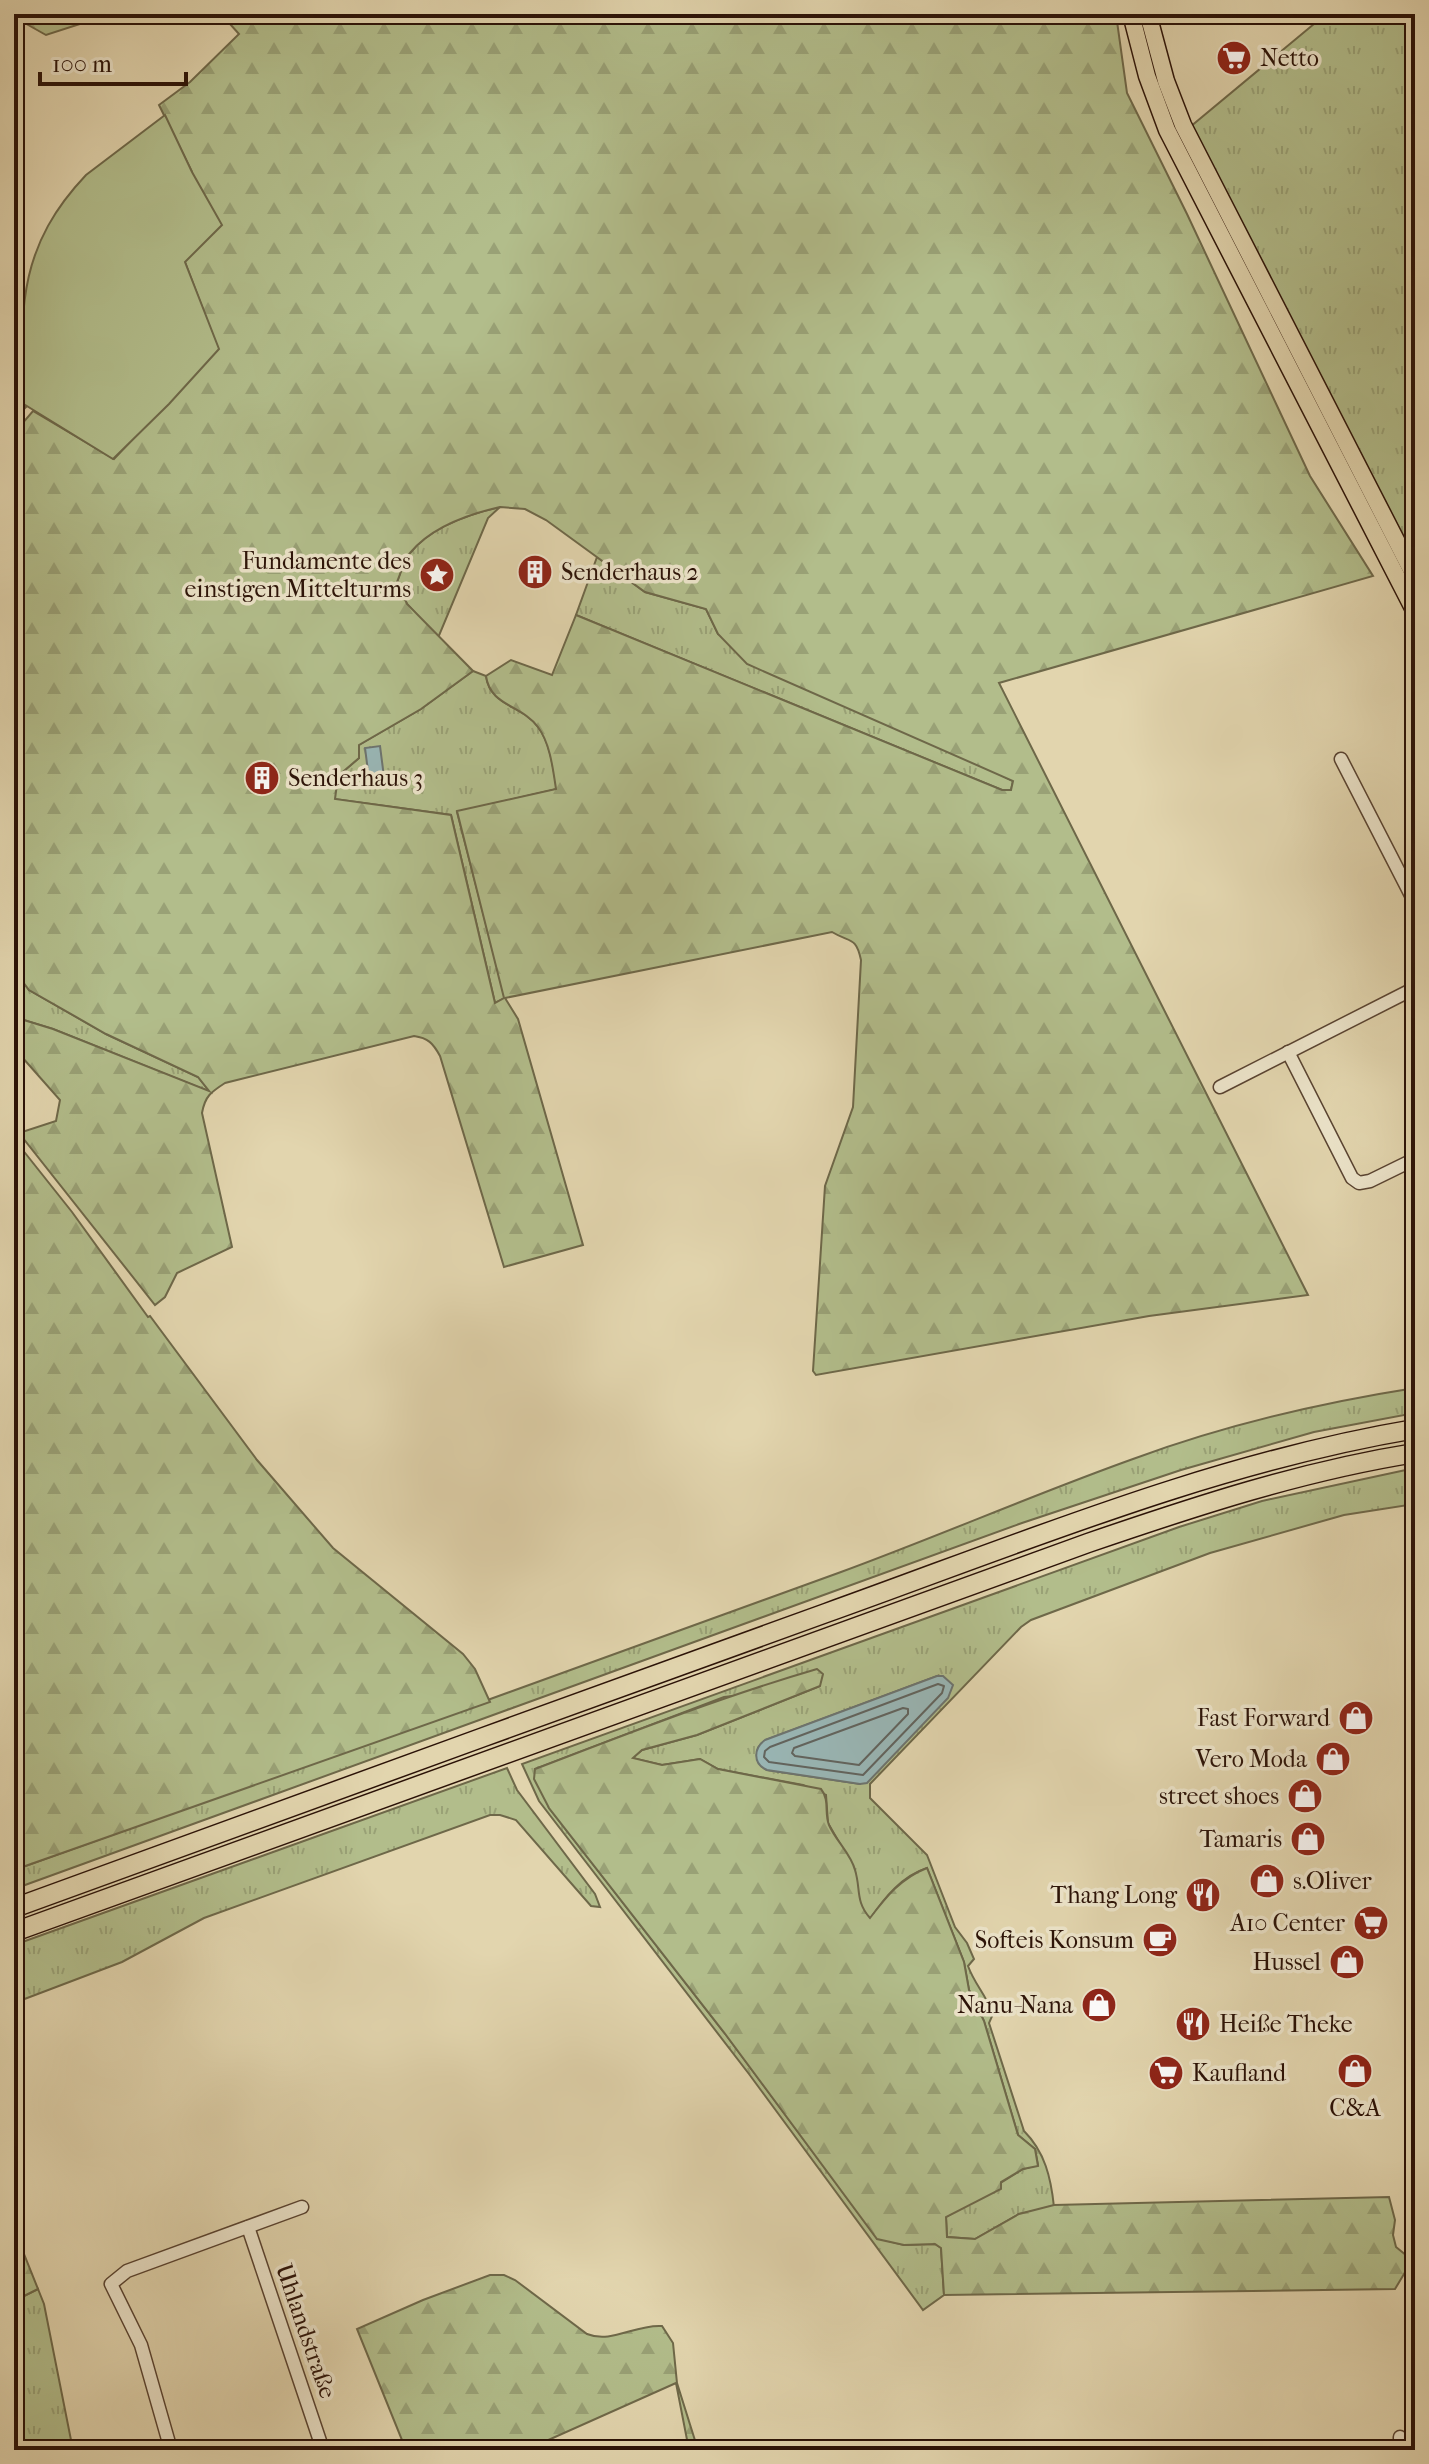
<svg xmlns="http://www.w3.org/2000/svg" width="1429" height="2464" viewBox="0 0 1429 2464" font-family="'IM FELL French Canon',serif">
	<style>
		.grass { fill: url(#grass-tufts); stroke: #6e6849; stroke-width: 2; fill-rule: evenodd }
		.forest { fill: url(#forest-firs); stroke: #6e6849; stroke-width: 2; fill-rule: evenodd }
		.garden { fill: #b2bd8b; stroke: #6e6849; stroke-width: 2 }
		.water { fill: #99b6b5; stroke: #6d746f; stroke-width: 2 }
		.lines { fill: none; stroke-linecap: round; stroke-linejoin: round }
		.shore { stroke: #62645e; stroke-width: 2 }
		.minor-casing { stroke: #594331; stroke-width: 15 }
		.major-casing { stroke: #2b1207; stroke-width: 19 }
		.highway-casing { stroke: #2b1207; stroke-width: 21 }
		.minor { stroke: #ece4ca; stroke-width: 12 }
		.major { stroke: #e2d5ae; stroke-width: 16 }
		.highway { stroke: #e2d5ae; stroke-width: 18 }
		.labels { text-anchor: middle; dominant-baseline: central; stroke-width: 7; stroke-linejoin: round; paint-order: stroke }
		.poi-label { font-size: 24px; fill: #2b1207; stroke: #ece4ca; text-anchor: end }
		.street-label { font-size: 24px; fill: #2b1207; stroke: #ece4ca }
	</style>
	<defs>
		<pattern id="grass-tufts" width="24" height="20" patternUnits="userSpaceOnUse" patternTransform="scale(2)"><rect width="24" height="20" fill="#b2bd8b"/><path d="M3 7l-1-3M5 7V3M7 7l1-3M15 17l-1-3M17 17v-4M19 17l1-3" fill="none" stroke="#99a176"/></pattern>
		<pattern id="forest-firs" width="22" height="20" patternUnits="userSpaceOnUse" patternTransform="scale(2)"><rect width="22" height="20" fill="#b2bd8b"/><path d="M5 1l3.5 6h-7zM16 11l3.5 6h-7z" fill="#99a176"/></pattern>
	</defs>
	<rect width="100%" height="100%" fill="#e2d5ae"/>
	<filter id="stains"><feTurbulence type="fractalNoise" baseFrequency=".0025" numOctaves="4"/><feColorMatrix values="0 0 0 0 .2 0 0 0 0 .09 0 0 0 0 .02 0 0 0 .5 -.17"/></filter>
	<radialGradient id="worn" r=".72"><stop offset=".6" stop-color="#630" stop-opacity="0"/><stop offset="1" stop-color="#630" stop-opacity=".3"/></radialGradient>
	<!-- grass -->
	<g class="grass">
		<polygon points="1326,14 1415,14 1415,564 1190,127"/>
		<path d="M500 507 488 518 438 638 407 604 397 582C400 573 404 561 410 553 431 527 469 514 500 507Z"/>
		<polygon points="597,557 645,592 706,609 718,634 1013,781 1011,790 1002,790 576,615"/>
		<path d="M473 671 486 676C490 706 522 705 538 727 551 744 553 769 557 789L457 812 505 998 495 1003 451 815 334 799 338 776 359 758V745L421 709Z"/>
		<polygon points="14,970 29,990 106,1034 198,1077 210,1092 53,1029 14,1017"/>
		<path d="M1415 1388V1413L1314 1432 1181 1470 1022 1523 14 1889V1870C290 1772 566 1672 841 1572 939 1536 1035 1494 1133 1459 1225 1425 1319 1403 1415 1388Z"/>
		<path d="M1415 1468V1504L1344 1515 1210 1553 1031 1620 1021 1627 870 1784V1798L927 1855 955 1927 967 1943 974 1959 968 1966C975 1985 985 1993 993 2014L989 2023 1024 2131C1045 2152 1051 2178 1054 2207L1019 2214 975 2239 947 2237 946 2217 1023 2169 1038 2165 1035 2149 1018 2135 984 2021 969 1990 964 1962 927 1868C902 1876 885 1897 870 1919L862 1910 856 1887 855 1870 828 1823 826 1795 803 1785 718 1769 700 1759 662 1765 632 1758 642 1750 697 1735 820 1686 724 1697 535 1769 549 1808 726 2035 877 2238 904 2245 935 2244 941 2248 944 2295 923 2310 749 2074 539 1801 522 1764 1179 1527 1262 1501ZM937 1676 860 1784 767 1770C753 1763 754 1747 766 1740Z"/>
		<polygon points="507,1768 517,1790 595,1894 600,1907 591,1906 516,1820 500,1815 490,1815 204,1918 122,1962 14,2003 14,1945"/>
		<polygon points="38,2289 44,2304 73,2450 14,2450 14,2301"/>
		<polygon points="1407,2378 1415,2379 1415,2428 1406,2428"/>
	</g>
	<!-- forest -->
	<g class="forest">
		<polygon points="14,14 100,14 89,21 46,35 14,17"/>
		<path d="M221 14H1116L1127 93 1187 214 1310 476 1373 576 999 683 1308 1295 1149 1316 816 1375 813 1371 825 1186 853 1107 861 960C856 936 850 943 832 932L505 998 518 1019 583 1245 504 1267 440 1056C433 1043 428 1038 414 1036L225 1083C211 1092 205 1096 202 1113L232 1247 177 1273 165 1297 155 1305 19 1133 56 1121 60 1100 14 1048V1017L53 1029 209 1091 198 1077 106 1034 29 990 14 970V433L33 411 114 459 218 349 185 262 192 172 159 105 190 82 239 34ZM500 507 525 509 546 520 645 592 706 609 718 634 747 664 1013 781 1011 790H1002L576 615 552 675 511 660 486 676C490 706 522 705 538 727 550 743 553 769 556 789L457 811 504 998 495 1003 451 815 335 799 338 776 359 758V745L421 709 473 671 407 604 397 582C401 573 404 560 410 553 431 527 469 514 500 507Z"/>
		<polygon points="21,326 22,403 26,407 14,419 14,338"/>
		<polygon points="14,1139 72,1212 148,1317 150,1316 257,1460 333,1548 463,1654 475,1669 490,1702 14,1870"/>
		<path d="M817 1669 823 1674 820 1686 697 1735 642 1750 633 1758 662 1765 700 1759 718 1769 821 1789C830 1800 824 1813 829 1825 836 1841 851 1854 855 1870 861 1889 855 1901 870 1918 886 1897 901 1878 927 1868L964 1962 969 1990 984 2021 1018 2135 1035 2149 1038 2166 1023 2169 1001 2182V2189L946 2217 947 2237 975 2239 1019 2214 1054 2205 1389 2197 1395 2220 1393 2235 1396 2247 1407 2256V2269L1395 2289 944 2295 941 2248 935 2244 904 2245 877 2239 726 2035 549 1808 534 1779 535 1769C629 1733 721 1697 817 1669Z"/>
		<polygon points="14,2229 38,2289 14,2301"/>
		<polygon points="1415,2273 1413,2330 1415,2330 1415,2379 1407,2378 1405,2374"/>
		<path d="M490 2275H504L515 2280 587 2334C612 2344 635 2324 662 2326L673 2343 677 2383 698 2450H689L676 2383 526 2450H406L357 2329 423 2300Z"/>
	</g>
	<!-- garden -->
	<path class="garden" d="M165 115 192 172 222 225 185 262 219 349 169 404 113 459 22 403C21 309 17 248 86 175Z"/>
	<!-- water -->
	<g class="water">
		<polygon points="380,746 384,777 369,779 365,748"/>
		<path d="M937 1676H943L953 1685 948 1698 867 1783 860 1784 767 1770C752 1763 754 1748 765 1740Z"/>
	</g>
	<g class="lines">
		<!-- shore -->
		<g class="shore">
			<polygon points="938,1684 944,1686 942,1693 863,1775 769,1762 764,1757 765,1751 770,1747"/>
			<polygon points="903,1708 908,1709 908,1714 859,1765 795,1756 792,1753 794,1748"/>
		</g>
		<defs>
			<g id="minor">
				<polyline points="1341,759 1415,903"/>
				<polyline points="1288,1052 1352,1178 1359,1183 1370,1181 1415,1159"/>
				<polyline points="1220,1087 1415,988"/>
				<polyline points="248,2227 323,2450"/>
				<polyline points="171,2450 141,2345 111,2284 127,2271 302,2207"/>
				<polyline points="1400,2450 1400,2437"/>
			</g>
			<g id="major">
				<polyline points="1131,14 1147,76 1167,130 1415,612"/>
				<polyline points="1148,14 1166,81 1183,125 1415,577"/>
			</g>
			<g id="highway">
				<path d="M14 1908C285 1809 555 1711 826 1613 1019 1544 1212 1463 1415 1429"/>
				<path d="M14 1932 1088 1543C1196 1506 1302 1471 1415 1453"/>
			</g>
		</defs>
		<!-- minor casing -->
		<use href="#minor" class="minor-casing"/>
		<!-- major casing -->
		<use href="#major" class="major-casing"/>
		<!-- highway casing -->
		<use href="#highway" class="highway-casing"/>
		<!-- minor -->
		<use href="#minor" class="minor"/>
		<!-- major -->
		<use href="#major" class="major"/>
		<!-- highway -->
		<use href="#highway" class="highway"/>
	</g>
	<!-- icons -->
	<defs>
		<symbol id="supermarket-disc" viewBox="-11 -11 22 22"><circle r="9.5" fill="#8f2418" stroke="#ece4ca"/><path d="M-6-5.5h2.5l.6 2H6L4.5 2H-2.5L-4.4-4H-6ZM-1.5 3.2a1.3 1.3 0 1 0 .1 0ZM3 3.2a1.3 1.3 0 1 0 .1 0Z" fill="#fff"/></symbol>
		<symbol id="building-disc" viewBox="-11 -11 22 22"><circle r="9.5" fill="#8f2418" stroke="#ece4ca"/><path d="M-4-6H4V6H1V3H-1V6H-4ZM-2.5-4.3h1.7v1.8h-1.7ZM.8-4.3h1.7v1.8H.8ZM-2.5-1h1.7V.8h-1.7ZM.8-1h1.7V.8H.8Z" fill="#fff"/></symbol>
		<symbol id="sight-disc" viewBox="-11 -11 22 22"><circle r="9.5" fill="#8f2418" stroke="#ece4ca"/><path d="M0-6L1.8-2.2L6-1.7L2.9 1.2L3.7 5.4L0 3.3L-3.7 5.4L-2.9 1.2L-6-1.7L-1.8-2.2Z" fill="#fff"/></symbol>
		<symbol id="shop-disc" viewBox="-11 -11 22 22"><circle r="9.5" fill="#8f2418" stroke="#ece4ca"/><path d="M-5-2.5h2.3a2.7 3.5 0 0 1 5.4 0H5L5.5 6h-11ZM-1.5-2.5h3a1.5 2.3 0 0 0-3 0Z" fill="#fff"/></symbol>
		<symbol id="restaurant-disc" viewBox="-11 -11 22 22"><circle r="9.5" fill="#8f2418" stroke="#ece4ca"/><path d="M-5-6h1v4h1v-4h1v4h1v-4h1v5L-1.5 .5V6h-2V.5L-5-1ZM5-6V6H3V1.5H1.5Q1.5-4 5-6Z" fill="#fff"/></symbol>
		<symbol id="cafe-disc" viewBox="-11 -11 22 22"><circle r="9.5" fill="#8f2418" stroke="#ece4ca"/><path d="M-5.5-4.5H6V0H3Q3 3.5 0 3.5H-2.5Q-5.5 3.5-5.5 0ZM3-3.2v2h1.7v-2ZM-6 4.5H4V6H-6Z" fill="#fff"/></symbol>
	</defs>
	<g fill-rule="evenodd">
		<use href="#supermarket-disc" x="1214" y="38" width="40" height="40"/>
		<use href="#building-disc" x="515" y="552" width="40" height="40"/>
		<use href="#sight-disc" x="417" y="555" width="40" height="40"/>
		<use href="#building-disc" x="242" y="758" width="40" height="40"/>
		<use href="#shop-disc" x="1336" y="1698" width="40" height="40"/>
		<use href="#shop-disc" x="1313" y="1739" width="40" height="40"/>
		<use href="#shop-disc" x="1285" y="1776" width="40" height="40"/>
		<use href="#shop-disc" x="1288" y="1819" width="40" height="40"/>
		<use href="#shop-disc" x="1247" y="1861" width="40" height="40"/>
		<use href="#restaurant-disc" x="1183" y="1875" width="40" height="40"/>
		<use href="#supermarket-disc" x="1351" y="1903" width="40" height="40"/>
		<use href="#cafe-disc" x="1140" y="1920" width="40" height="40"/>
		<use href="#shop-disc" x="1327" y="1942" width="40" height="40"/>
		<use href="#shop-disc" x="1079" y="1985" width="40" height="40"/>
		<use href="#restaurant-disc" x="1173" y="2004" width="40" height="40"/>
		<use href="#shop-disc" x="1335" y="2051" width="40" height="40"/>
		<use href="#supermarket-disc" x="1146" y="2053" width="40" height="40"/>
	</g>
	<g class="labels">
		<!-- poi labels -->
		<g class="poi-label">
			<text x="1260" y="58" text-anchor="start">Netto</text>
			<text x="411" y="561">Fundamente des<tspan x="411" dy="28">einstigen Mittelturms</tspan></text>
			<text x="561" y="572" text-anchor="start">Senderhaus 2</text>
			<text x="288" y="778" text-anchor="start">Senderhaus 3</text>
			<text x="1330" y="1718">Fast Forward</text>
			<text x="1307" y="1759">Vero Moda</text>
			<text x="1279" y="1796">street shoes</text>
			<text x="1282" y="1839">Tamaris</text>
			<text x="1293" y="1881" text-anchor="start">s.Oliver</text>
			<text x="1177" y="1895">Thang Long</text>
			<text x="1345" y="1923">A10 Center</text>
			<text x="1134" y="1940">Softeis Konsum</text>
			<text x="1321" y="1962">Hussel</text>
			<text x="1073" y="2005">Nanu-Nana</text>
			<text x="1219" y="2024" text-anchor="start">Heiße Theke</text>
			<text x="1192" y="2073" text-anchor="start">Kaufland</text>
			<text x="1355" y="2108" text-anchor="middle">C&amp;A</text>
		</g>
		<!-- street labels -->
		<g class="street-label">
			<text transform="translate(306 2331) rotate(71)">Uhlandstraße</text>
		</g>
	</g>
	<!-- margin -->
	<rect width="1429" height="2464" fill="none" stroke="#e2d5ae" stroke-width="48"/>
	<rect x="16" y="16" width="1397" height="2432" fill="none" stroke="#2b1207" stroke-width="4"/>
	<rect x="24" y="24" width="1381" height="2416" fill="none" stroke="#2b1207" stroke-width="2"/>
	<!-- scale -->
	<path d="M40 72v12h146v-12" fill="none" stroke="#2b1207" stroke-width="4"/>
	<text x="52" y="72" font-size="24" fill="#2b1207" stroke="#ece4ca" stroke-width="6" paint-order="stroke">100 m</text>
	<rect width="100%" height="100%" filter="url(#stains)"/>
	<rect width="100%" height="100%" fill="url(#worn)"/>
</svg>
